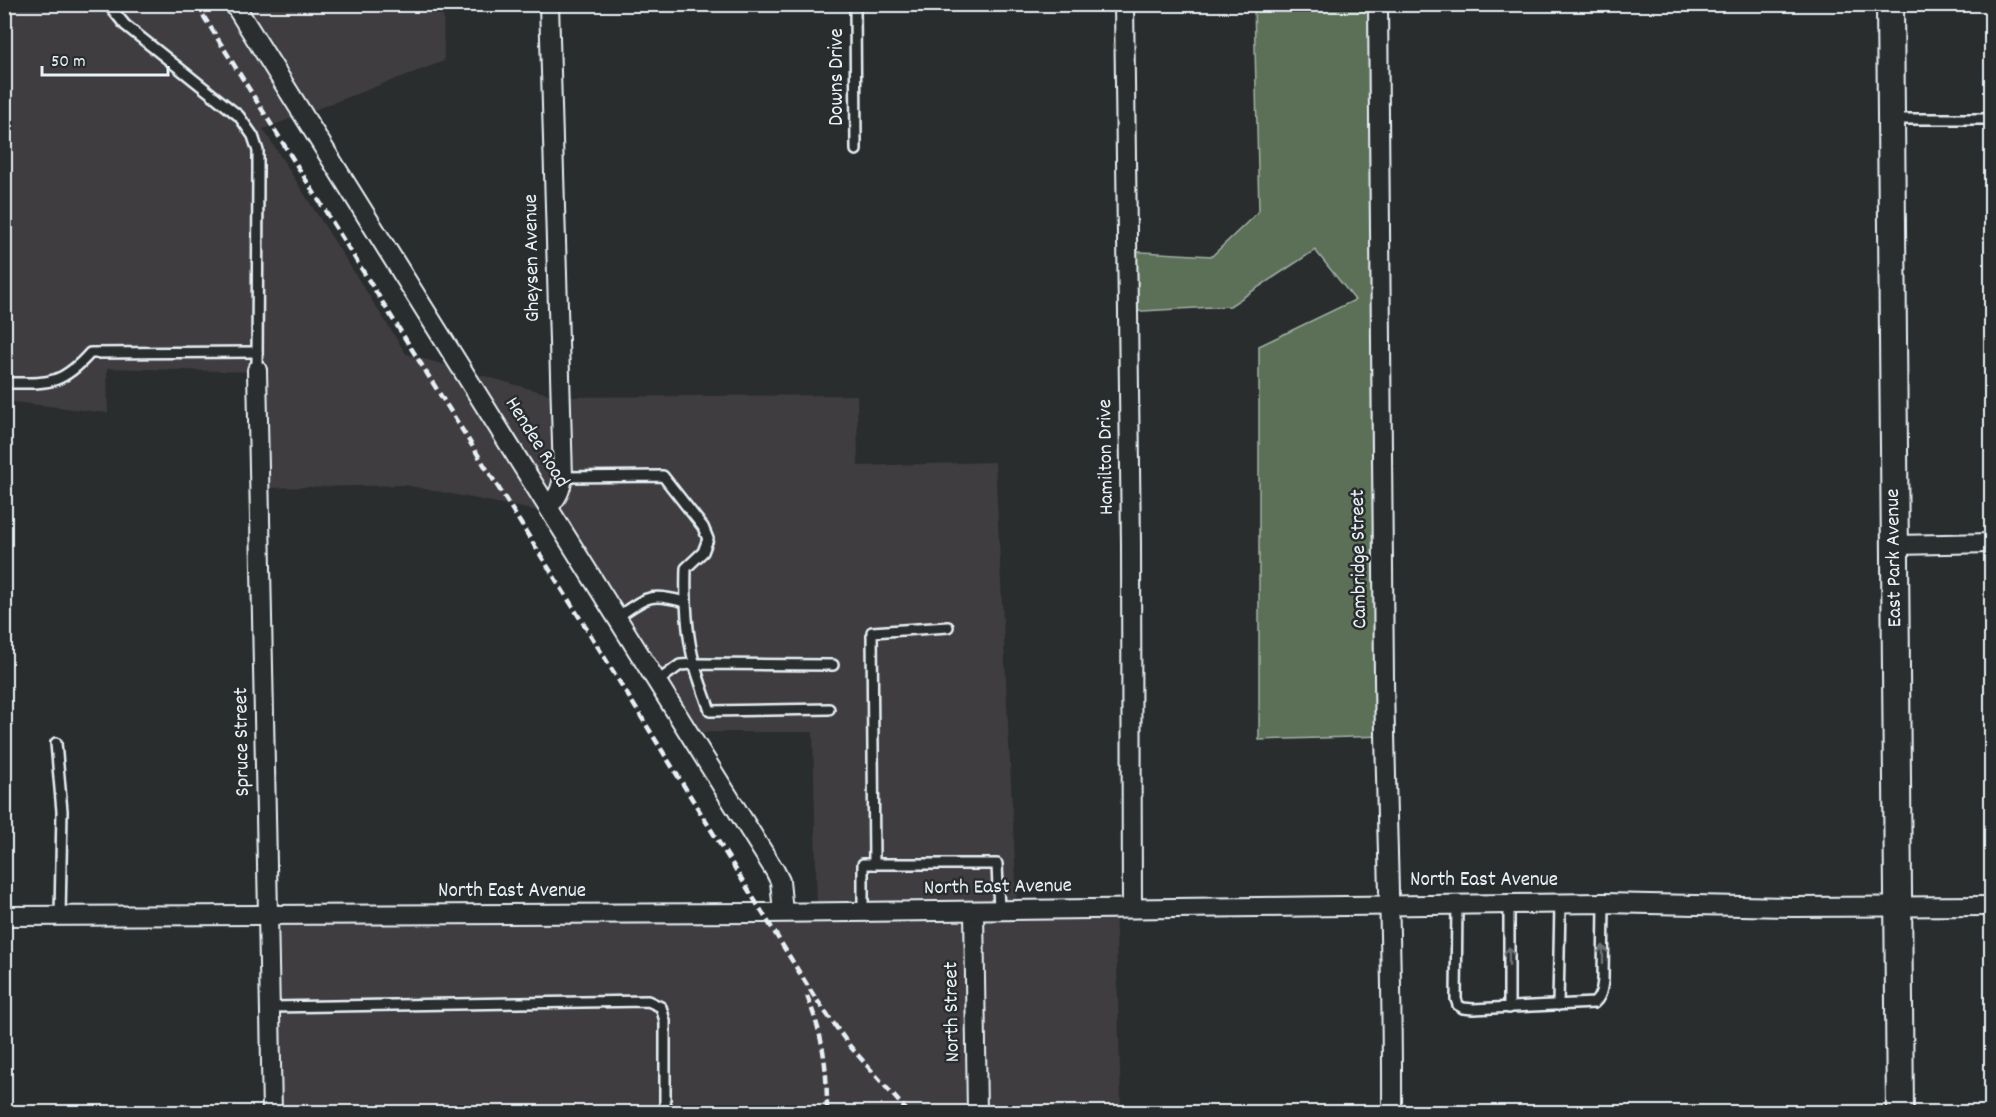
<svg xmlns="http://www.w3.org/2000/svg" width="1996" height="1117" viewBox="0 0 1996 1117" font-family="Dekko,sans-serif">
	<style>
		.built { fill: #3f3c3f }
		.green { fill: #5c6f59; stroke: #a2b0a8; stroke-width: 1.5 }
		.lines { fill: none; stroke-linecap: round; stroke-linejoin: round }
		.service-casing { stroke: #e8f1f8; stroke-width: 14 }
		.minor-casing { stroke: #e8f1f8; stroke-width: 22 }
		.secondary-casing { stroke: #e8f1f8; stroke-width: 30 }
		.service { stroke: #2a2d2e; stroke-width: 9 }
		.minor { stroke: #2a2d2e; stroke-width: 18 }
		.secondary { stroke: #2a2d2e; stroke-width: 26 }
		.rail { stroke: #e8f1f8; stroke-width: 4.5; stroke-dasharray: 9 4.5; stroke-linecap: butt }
		.oneway { stroke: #6c7275 }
		.labels { text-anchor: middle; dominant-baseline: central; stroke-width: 5; stroke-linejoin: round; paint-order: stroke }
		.street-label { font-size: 21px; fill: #e8f1f8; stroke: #2a2d2e }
	</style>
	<rect width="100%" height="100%" fill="#2a2d2e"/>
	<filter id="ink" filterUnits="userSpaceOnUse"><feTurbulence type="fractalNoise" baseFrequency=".0167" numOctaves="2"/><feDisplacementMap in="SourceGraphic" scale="12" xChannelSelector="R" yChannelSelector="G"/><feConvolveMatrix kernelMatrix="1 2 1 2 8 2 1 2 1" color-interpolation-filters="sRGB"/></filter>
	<g filter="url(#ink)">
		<!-- built -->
		<polygon class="built" points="5,5 443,5 444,61 263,129 406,354 559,397 857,395 858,466 995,462 1017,904 1115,903 1121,1104 988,1112 276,1112 272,914 817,908 813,732 687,732 549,513 405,485 262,488 258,372 107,368 108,413 5,401"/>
		<!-- green -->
		<polygon class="green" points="1254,5 1376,5 1384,736 1259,740 1259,346 1355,300 1315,250 1230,306 1126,312 1125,251 1212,256 1259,211"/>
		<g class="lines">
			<defs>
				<g id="service">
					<polyline points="108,4 125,25 239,116 253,136 258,151 258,169 257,370"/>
					<polyline points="855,4 856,150"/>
					<polyline points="1893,119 1992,119"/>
					<path d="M4 383C46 383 60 387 90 353L257 352"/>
					<path d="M563 477 663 476 703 527 708 539 703 552 686 568C685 600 686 631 694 662 698 679 705 695 710 711L829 709"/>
					<path d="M617 617C647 597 649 592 685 602"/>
					<polyline points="658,681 680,665 694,664 833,665"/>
					<polyline points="56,743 62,811 60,916"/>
					<polyline points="874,864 872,632 948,627"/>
					<polyline points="1509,903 1509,1008"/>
					<path d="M1457 904 1456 999 1458 1005 1463 1008 1473 1009 1594 1003C1601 997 1602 989 1603 980L1604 903"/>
					<polyline points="863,912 863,864 997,864 999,910"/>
					<polyline points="1558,1005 1560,903"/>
					<polyline points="271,1007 648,1001 661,1007 665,1021 665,1112"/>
				</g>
				<g id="minor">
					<polyline points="234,4 775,871 780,881 783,912"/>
					<polyline points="1124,4 1131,544 1132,908"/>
					<path d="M1378 4C1380 229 1381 454 1384 678 1386 823 1393 968 1392 1112"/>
					<polyline points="257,370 272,1112"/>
					<path d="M549 506C558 497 561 489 563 477L549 4"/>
					<polyline points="1896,545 1992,543"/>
					<polyline points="974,911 977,1112"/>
					<polyline points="4,916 763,913 1604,903 1792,907 1992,906"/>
				</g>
				<polyline id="secondary" points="1890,4 1900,1112"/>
			</defs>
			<!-- service casing -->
			<use href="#service" class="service-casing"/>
			<!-- minor casing -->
			<use href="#minor" class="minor-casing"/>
			<!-- secondary casing -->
			<use href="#secondary" class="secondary-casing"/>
			<!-- service -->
			<use href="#service" class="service"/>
			<!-- minor -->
			<use href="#minor" class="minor"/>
			<!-- secondary -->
			<use href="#secondary" class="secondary"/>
			<!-- rail -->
			<g class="rail">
				<polyline points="196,4 598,647 814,996 849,1045 908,1112"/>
				<path d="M807 996C824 1039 827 1066 827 1112"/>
			</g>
		</g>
		<!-- one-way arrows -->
		<defs><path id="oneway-shaft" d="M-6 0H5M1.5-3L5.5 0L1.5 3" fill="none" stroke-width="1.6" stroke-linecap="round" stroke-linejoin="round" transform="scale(1.5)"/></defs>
		<g class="oneway">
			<use href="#oneway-shaft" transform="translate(1603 954) rotate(-90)"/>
			<use href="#oneway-shaft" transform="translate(1509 956) rotate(-90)"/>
		</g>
	</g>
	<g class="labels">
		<!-- street labels -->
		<g class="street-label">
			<text transform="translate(838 77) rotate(-90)">Downs Drive</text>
			<text transform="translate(533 258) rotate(-91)">Gheysen Avenue</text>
			<text transform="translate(536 443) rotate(58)">Hendee Road</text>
			<text transform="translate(1107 457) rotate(-91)">Hamilton Drive</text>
			<text transform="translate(1895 558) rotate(-91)">East Park Avenue</text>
			<text transform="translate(1360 559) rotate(-91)">Cambridge Street</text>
			<text transform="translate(243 742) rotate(-91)">Spruce Street</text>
			<text x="1484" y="881">North East Avenue</text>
			<text transform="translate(998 888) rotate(-1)">North East Avenue</text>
			<text x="512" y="892">North East Avenue</text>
			<text transform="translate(953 1012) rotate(-91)">North Street</text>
		</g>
	</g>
	<!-- margin -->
	<rect width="1996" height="1117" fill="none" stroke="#2a2d2e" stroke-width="24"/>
	<rect x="12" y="12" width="1972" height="1093" fill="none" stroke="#e8f1f8" stroke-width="2" filter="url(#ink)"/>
	<!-- scale -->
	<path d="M42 66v9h126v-9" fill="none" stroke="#e8f1f8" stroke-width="3"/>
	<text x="51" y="66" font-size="18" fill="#e8f1f8" stroke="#2a2d2e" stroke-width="4.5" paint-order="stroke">50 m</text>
</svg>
